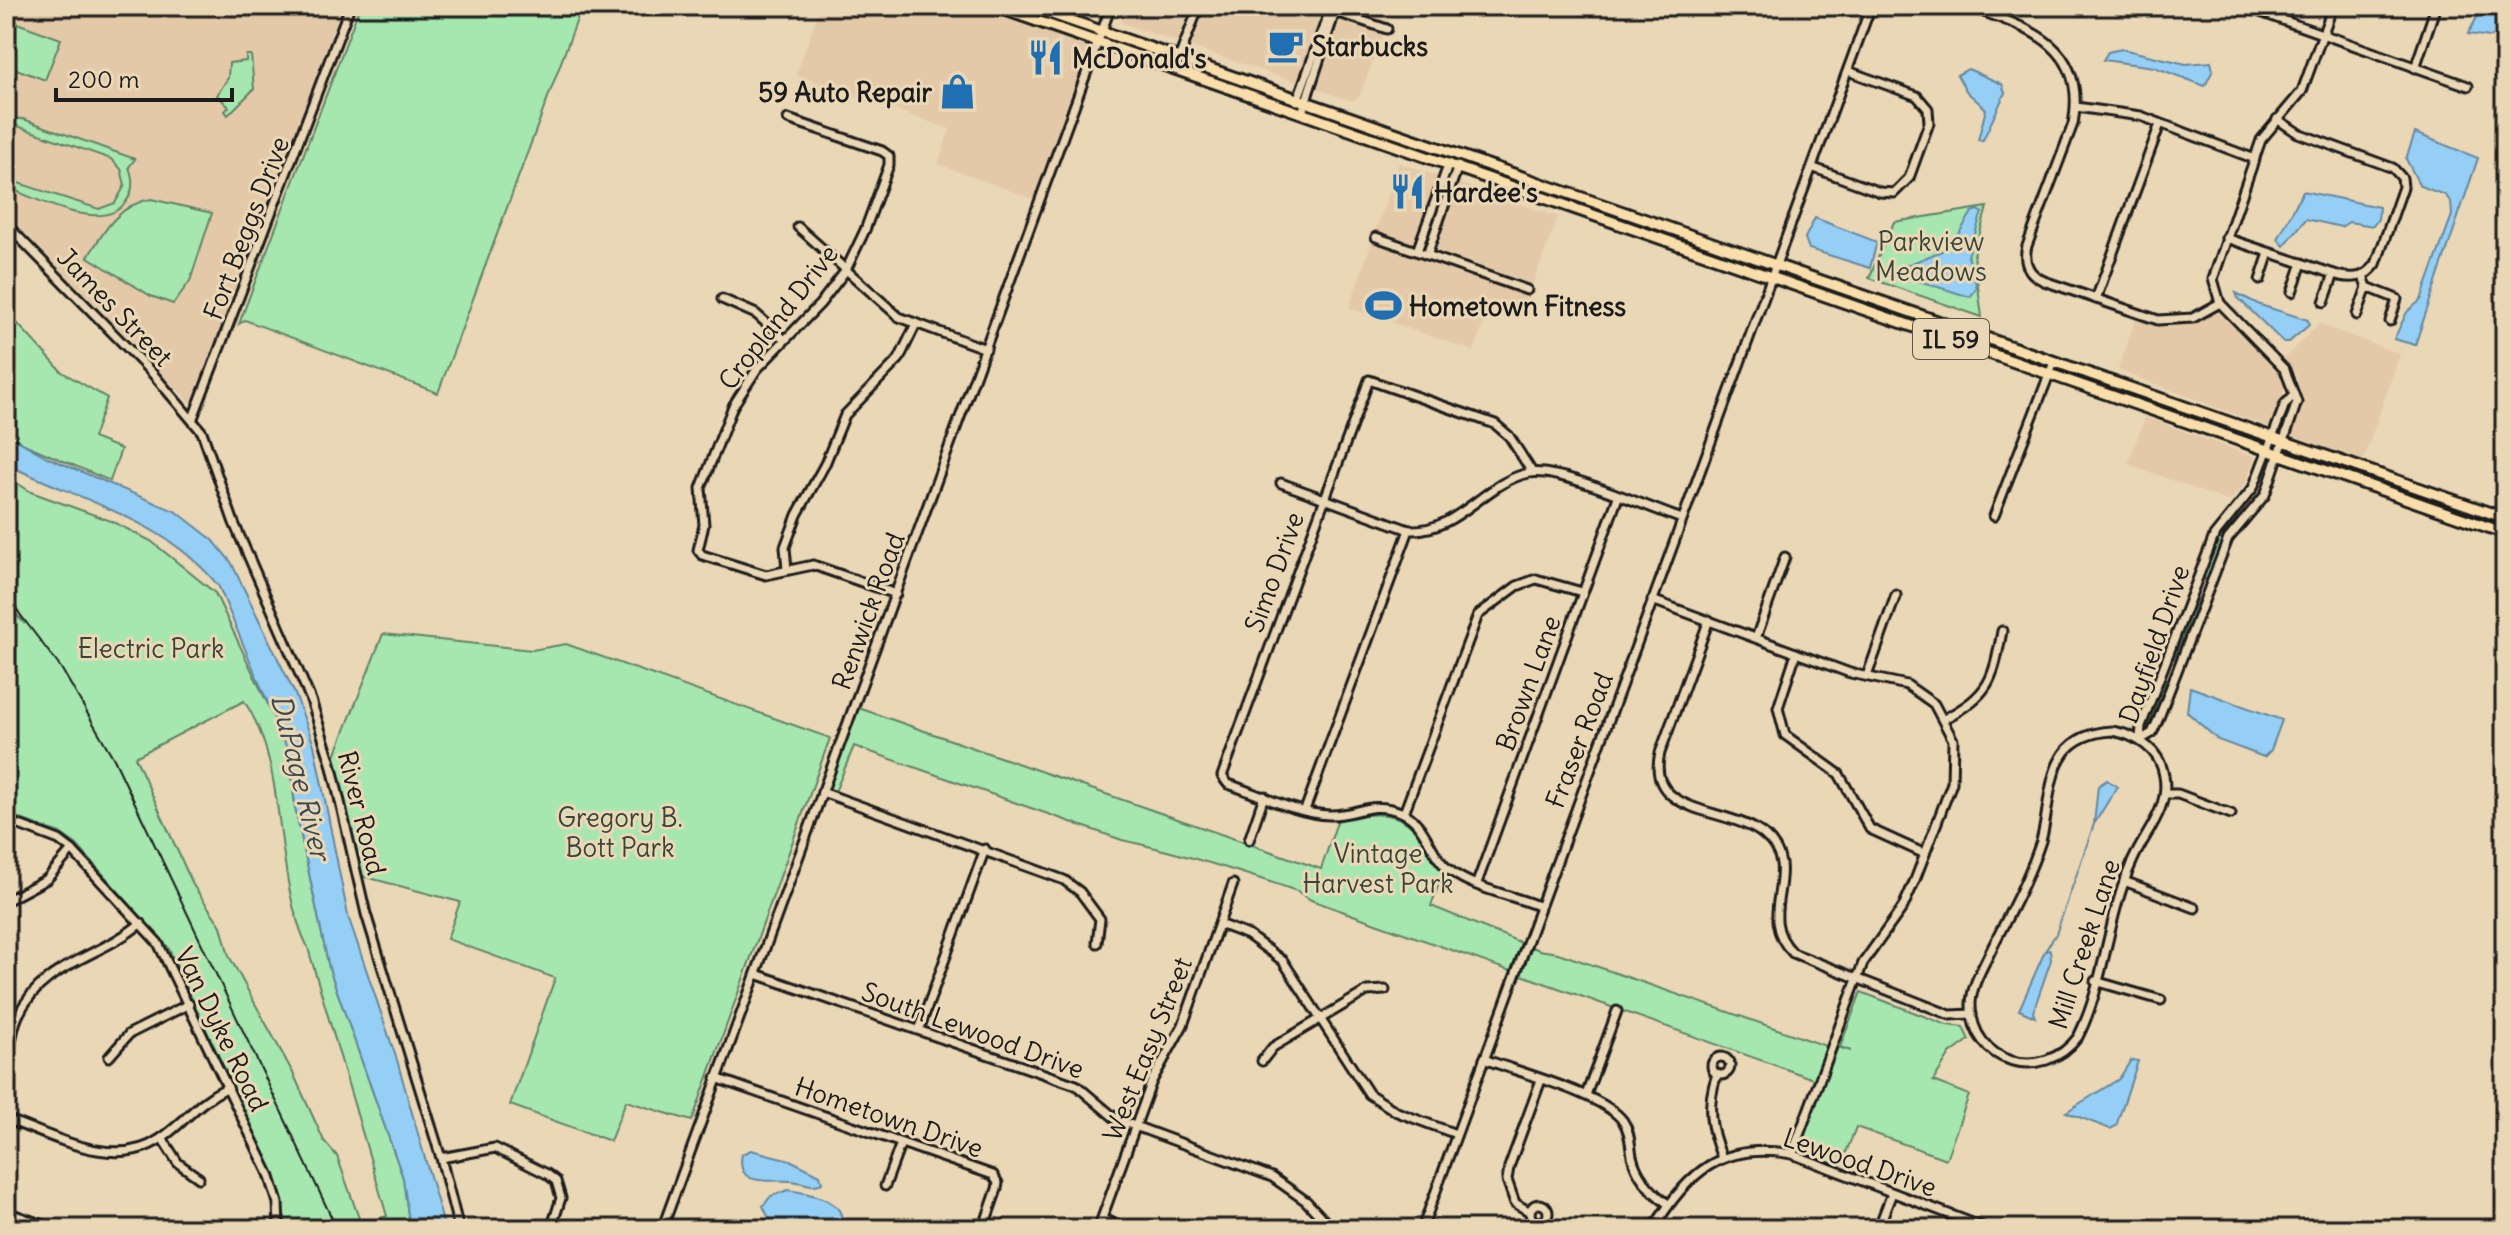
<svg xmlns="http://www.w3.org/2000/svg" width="2511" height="1235" viewBox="0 0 2511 1235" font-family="Delius,sans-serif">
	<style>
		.built { fill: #e4c9a8 }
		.green { fill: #a6e7b0; stroke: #618266; stroke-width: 2; fill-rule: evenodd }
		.water { fill: #95cff5; stroke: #65879e; stroke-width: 2 }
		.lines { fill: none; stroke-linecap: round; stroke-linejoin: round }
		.stream { stroke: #65879e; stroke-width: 2 }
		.minor-casing { stroke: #1c1c1c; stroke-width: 13 }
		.major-casing { stroke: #1c1c1c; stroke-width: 15 }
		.minor { stroke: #ead7b5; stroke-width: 7 }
		.major { stroke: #f9deab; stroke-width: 9 }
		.rail { stroke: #1c1c1c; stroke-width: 2 }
		.labels { text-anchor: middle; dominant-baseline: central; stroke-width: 6; stroke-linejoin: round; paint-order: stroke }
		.shield { fill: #ead7b5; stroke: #5a544a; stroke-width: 2 }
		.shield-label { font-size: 24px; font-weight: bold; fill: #1c1c1c }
		.poi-label { font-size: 26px; font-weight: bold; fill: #1c1c1c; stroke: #ead7b5; text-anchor: start }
		.street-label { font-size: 26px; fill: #1c1c1c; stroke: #ead7b5 }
		.park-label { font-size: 26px; fill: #38453a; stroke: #ead7b5 }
		.water-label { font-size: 28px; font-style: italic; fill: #3a4952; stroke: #ead7b5 }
	</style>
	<rect width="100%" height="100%" fill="#ead7b5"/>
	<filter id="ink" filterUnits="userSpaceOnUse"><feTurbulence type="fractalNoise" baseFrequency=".0125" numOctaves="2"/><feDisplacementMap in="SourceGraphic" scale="16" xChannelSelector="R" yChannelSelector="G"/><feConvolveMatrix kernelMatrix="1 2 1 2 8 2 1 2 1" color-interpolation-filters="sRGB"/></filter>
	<g filter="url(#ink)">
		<!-- built -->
		<g class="built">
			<polygon points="6,6 342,6 195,408 6,213"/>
			<polygon points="821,6 972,6 1092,47 1036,200 938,164 950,129 796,75"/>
			<polygon points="1050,6 1096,6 1093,15 1082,17"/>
			<polygon points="1126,6 1394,6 1359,97 1352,101 1121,23"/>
			<polygon points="1399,163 1558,217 1520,317 1490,306 1474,351 1349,308"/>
			<polygon points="2218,310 2284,380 2283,400 2274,429 2118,370 2136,318 2156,324 2183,325"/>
			<polygon points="2319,324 2400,354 2363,461 2289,434 2300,403 2296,374 2283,359"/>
			<polygon points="2145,417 2255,457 2245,484 2230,502 2128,464"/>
		</g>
		<!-- green -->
		<g class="green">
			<polygon points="360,6 582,6 438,393 245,320 239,324"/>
			<polygon points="6,19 61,39 45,80 6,65"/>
			<polygon points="246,55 251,55 254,89 228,115 225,111 229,107 217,95 228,78 229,63 246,61"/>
			<polygon points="1313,109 1440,153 1439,156 1312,113"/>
			<path d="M6 118 23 119 135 159 129 167C134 180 134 192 125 203 101 234 36 198 6 187V179L99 209 115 203 125 185 121 169 111 159 17 126H6Z"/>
			<path d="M151 199 212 213 190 281 173 304 151 296 88 257C104 231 119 204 151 199Z"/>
			<polygon points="1987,207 1974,255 1982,317 1869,278 1894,222"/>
			<polygon points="1867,304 2039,361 2037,365"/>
			<polygon points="6,311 62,372 107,398 93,438 121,449 110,481 24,444 6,431"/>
			<polygon points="2358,475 2505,523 2505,529 2358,477"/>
			<path d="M6 476 31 492 111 521 151 541 215 593 288 747 295 807 329 968 403 1178 410 1229H283L285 1217 272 1173 168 947 77 845 60 833 6 814V604L25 624 6 587ZM244 701C290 768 271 872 308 948L387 1216 361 1224 337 1156 324 1141 293 1073 229 956 221 926 193 885 135 757Z"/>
			<polygon points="2233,517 2237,520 2221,544 2208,578 2203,580 2216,541"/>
			<polygon points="2197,599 2198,602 2174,659 2172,656"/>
			<polygon points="383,634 532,650 566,644 830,738 692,1121 626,1101 610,1141 510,1105 555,978 447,939 460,902 358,875 332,763"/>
			<polygon points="2166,681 2147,731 2144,727 2162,683"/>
			<path d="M853 706 1321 869 1338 819C1370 814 1402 806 1422 840 1429 851 1434 862 1443 872L1431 906 1539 950 1558 953 1832 1048 1819 1081 1311 900 1297 891C1238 871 1182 853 1122 840L854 746 835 792 823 788Z"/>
			<polygon points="1861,992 1947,1025 1963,1027 1969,1040 1950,1054 1933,1081 1969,1095 1946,1159 1856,1127 1840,1168 1798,1151 1838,1047 1851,1051 1840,1047"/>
		</g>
		<!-- water -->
		<g class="water">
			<polygon points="2483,6 2505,6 2505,39 2468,34"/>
			<polygon points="2122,49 2186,64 2211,62 2213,70 2205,86 2154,67 2103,60 2108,52"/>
			<polygon points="1968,69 2002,84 2005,93 1983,140 1978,140 1986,109 1967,92 1957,75"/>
			<polygon points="2415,133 2478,158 2415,345 2394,339 2407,312 2421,300 2452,215 2451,202 2445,195 2420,186 2406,159"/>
			<polygon points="2303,191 2379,207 2378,219 2373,226 2349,222 2341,227 2306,219 2284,246 2278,239"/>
			<polygon points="1978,210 1982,212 1968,256 1977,288 1970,297 1890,272 1942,251 1958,235 1972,212"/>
			<polygon points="1815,218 1877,242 1870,268 1809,249 1805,238"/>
			<polygon points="2236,293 2260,305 2308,320 2309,325 2289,342 2283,342 2238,298"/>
			<path d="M6 434 49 458 177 512 213 540 231 562 295 694 314 745 348 916 397 1060 445 1229H410L403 1178 329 968 295 807 291 758 219 587C167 520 79 500 6 464Z"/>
			<polygon points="2190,687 2282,720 2271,750 2264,757 2218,740 2187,712"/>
			<polygon points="2107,780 2117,787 2094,824 2098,786"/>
			<polygon points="2050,950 2051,960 2033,1012 2035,1017 2019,1010 2045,951"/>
			<polygon points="2131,1060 2138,1061 2116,1126 2110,1129 2066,1112 2119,1079"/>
			<path d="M751 1150 790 1160 820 1175 822 1183C811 1188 803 1182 792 1181 771 1179 735 1189 742 1154Z"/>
			<path d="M788 1190C811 1194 849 1199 841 1229H774L763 1206 771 1196Z"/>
		</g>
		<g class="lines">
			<!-- stream -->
			<polyline class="stream" points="2045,951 2056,934 2094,824"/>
			<defs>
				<g id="minor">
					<polyline points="1318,6 1387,29"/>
					<path d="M1966 6C2027 27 2088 44 2073 124L2027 246C2023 262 2028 274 2044 281L2158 320 2193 318 2220 303"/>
					<polyline points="2243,6 2468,86"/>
					<polyline points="1179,58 1199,6"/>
					<polyline points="2415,68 2436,6"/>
					<polyline points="1297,101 1327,18 1335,12"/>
					<polyline points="2076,107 2141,116 2255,159"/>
					<polyline points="1302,113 1337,6"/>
					<polyline points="788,119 882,151 889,156 889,165 865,230 846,270 820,304 757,369 733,406 701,488 704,525 698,550 702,555 766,575 813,565 896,594"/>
					<polyline points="1814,168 1880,192 1894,193 1909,178 1929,123 1928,109 1917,96 1848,71"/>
					<polyline points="6,224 153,374 202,432 234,523 311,700 331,763 366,914 441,1158 459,1229"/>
					<polyline points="798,227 899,317 986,349"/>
					<polyline points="1376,237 1527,290"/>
					<path d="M2226 238 2340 276C2357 279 2366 277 2376 264L2403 187 2402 178 2393 168 2298 133 2277 119"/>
					<polyline points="1417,251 1449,163"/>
					<polyline points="1427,255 1458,166"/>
					<polyline points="2363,276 2367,287 2397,299 2390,321"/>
					<polyline points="2260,280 2269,253"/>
					<polyline points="2292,292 2302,263"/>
					<polyline points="722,299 756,314 784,339"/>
					<polyline points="2096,299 2160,124"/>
					<polyline points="2324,302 2334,274"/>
					<polyline points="2357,315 2367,287"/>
					<polyline points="193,418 350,6"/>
					<path d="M1532 472 1509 436 1495 424 1369 380 1222 776 1228 784C1259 794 1296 814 1329 815 1357 816 1369 800 1401 812 1428 823 1429 857 1452 872 1475 889 1512 895 1538 906"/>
					<path d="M1281 483 1409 530C1458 533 1484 482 1529 473 1559 467 1649 508 1682 519"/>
					<polyline points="1994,516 2054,362"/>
					<polyline points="787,570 785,547 797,515 825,464 845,415 899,359 916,324"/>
					<polyline points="1652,600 1850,673 1907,685 1934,704 1953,740 1952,783 1915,880 1903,907 1863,963 1792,1154"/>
					<path d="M1709 620 1660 753C1644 817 1732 807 1764 835 1807 871 1752 913 1793 953L1950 1015 1972 1014"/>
					<polyline points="1756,638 1785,557"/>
					<polyline points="1796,653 1778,708 1785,735 1839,774 1870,829 1925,854"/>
					<polyline points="1867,676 1896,595"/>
					<path d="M1944 719C1990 694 1993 681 2002 631"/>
					<path d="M2112 731C2136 735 2160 749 2164 776 2170 808 2145 833 2133 860 2107 916 2105 984 2078 1037 2043 1084 1970 1064 1971 1003 1972 983 1985 964 1993 946 2010 912 2029 878 2041 841 2049 813 2047 777 2064 753 2076 737 2093 732 2112 731Z"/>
					<polyline points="2140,740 2152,733 2158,720 2228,539 2265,495 2297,402 2285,370 2220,303 2213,279 2261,140 2302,91 2333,6"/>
					<polyline points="2140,740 2141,726 2214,536 2253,488 2285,404 2293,396"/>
					<polyline points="822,792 1064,880 1080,892 1100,919 1097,943"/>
					<polyline points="2165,794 2178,794 2231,814"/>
					<polyline points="1305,810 1409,530"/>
					<polyline points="1404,813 1478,615 1517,586 1536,579 1582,592"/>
					<polyline points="6,820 59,840 72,850 158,943 269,1174 278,1203 279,1229"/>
					<polyline points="1249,840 1264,796"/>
					<polyline points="2124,881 2195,908"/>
					<polyline points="1477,883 1618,497"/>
					<polyline points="6,901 47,879 72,850"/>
					<polyline points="1219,924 1248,935 1283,961 1369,1094 1397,1112 1456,1134"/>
					<polyline points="756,974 1076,1085 1116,1119 1272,1177 1306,1201 1332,1229"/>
					<polyline points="2095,981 2161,1000"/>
					<polyline points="919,1030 985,849"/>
					<polyline points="109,1057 129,1034 189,1004"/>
					<circle cx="1721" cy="1066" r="9"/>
					<path d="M1484 1059C1517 1072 1604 1094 1623 1121 1630 1131 1630 1144 1632 1156 1637 1177 1651 1192 1668 1204"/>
					<polyline points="1262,1061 1273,1047 1367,991 1385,990"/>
					<path d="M6 1071C11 1053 10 1033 18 1016 42 963 100 958 141 923"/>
					<path d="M1717 1074C1706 1106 1710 1128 1722 1158"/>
					<polyline points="716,1078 993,1175 998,1183 997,1189 983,1229"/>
					<polyline points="1586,1095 1617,1011"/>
					<path d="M6 1119C52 1135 114 1171 160 1139 187 1121 194 1104 228 1087"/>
					<polyline points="162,1138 178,1163 199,1178"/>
					<polyline points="441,1158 495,1148 547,1174 556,1181 561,1198 551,1229"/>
					<polyline points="885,1186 901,1143"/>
					<circle cx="1539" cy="1213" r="9"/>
					<polyline points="6,1212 55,1229"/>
					<polyline points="1530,1212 1515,1203 1507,1180 1509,1167 1541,1080"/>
					<polyline points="1102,1219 1129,1229"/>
					<polyline points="662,1229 1111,6"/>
					<polyline points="1098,1229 1152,1081 1183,1025 1233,884"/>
					<polyline points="1422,1229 1871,6"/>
					<path d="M1653 1229C1687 1173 1722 1141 1792 1154L1988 1229"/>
					<polyline points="1878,1229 1892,1193"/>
				</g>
				<g id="major">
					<polyline points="994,6 2505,533"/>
					<polyline points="1029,6 2505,518"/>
				</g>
			</defs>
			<!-- minor casing -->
			<use href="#minor" class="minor-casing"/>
			<!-- major casing -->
			<use href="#major" class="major-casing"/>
			<!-- minor -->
			<use href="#minor" class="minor"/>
			<!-- major -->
			<use href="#major" class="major"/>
			<!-- rail -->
			<polyline class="rail" points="6,596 61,668 114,759 337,1229"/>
		</g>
	</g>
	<!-- icons -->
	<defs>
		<symbol id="cafe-bare" viewBox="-9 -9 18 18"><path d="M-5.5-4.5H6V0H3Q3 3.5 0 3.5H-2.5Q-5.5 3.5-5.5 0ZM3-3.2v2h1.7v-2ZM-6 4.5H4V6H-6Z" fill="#1f6fb2" stroke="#ead7b5" stroke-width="2.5" paint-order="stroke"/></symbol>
		<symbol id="restaurant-bare" viewBox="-9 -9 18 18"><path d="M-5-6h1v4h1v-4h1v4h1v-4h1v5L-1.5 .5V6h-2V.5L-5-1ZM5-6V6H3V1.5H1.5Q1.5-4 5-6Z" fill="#1f6fb2" stroke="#ead7b5" stroke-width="2.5" paint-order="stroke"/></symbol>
		<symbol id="shop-bare" viewBox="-9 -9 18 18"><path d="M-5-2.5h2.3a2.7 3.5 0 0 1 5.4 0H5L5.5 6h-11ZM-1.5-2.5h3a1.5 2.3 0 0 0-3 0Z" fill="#1f6fb2" stroke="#ead7b5" stroke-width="2.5" paint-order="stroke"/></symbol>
		<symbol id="stadium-bare" viewBox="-9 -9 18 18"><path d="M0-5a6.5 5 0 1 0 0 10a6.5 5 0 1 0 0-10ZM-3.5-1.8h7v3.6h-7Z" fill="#1f6fb2" stroke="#ead7b5" stroke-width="2.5" paint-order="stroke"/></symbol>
	</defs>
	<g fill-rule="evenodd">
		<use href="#cafe-bare" x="1260" y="20" width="51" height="51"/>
		<use href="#restaurant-bare" x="1020" y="32" width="51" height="51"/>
		<use href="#shop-bare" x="932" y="66" width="51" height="51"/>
		<use href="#restaurant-bare" x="1382" y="166" width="51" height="51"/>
		<use href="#stadium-bare" x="1358" y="280" width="51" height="51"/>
	</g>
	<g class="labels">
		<!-- shield labels -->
		<rect class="shield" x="1913" y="319" width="76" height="40" rx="6"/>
		<g class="shield-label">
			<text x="1951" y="339">IL 59</text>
		</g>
		<!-- poi labels -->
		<g class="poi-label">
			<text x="1312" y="46">Starbucks</text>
			<text x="1072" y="58">McDonald's</text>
			<text x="932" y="92" text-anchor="end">59 Auto Repair</text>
			<text x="1434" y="192">Hardee's</text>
			<text x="1409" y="306">Hometown Fitness</text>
		</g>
		<!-- street labels -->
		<g class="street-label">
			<text transform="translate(246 228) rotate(-69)">Fort Beggs Drive</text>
			<text transform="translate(115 307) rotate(46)">James Street</text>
			<text transform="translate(778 317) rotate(-52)">Cropland Drive</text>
			<text transform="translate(1274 572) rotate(-70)">Simo Drive</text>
			<text transform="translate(868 611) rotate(-70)">Renwick Road</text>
			<text transform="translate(2154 644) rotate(-71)">Dayfield Drive</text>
			<text transform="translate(1528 683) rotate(-70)">Brown Lane</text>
			<text transform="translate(1579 740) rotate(-69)">Fraser Road</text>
			<text transform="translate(362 813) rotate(76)">River Road</text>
			<text transform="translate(2084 944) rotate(-72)">Mill Creek Lane</text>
			<text transform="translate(222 1029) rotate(64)">Van Dyke Road</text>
			<text transform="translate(973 1030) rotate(20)">South Lewood Drive</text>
			<text transform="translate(1147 1049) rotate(-68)">West Easy Street</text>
			<text transform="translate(889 1117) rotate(19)">Hometown Drive</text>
			<text transform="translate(1860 1162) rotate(19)">Lewood Drive</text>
		</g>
		<!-- park labels -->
		<g class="park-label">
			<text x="1931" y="241">Parkview<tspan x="1931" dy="30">Meadows</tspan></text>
			<text x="151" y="648">Electric Park</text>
			<text x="620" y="817">Gregory B.<tspan x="620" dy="30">Bott Park</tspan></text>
			<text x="1378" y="853">Vintage<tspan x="1378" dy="30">Harvest Park</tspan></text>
		</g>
		<!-- water labels -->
		<g class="water-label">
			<text transform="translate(301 777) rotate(76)">DuPage River</text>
		</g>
	</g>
	<!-- margin -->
	<rect width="2511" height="1235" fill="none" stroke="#ead7b5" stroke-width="32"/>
	<rect x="16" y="16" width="2479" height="1203" fill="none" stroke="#1c1c1c" stroke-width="3" filter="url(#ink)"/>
	<!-- scale -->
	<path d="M56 88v12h176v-12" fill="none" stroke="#1c1c1c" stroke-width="4"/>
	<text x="68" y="88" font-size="24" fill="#1c1c1c" stroke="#ead7b5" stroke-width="6" paint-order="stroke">200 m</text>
</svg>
